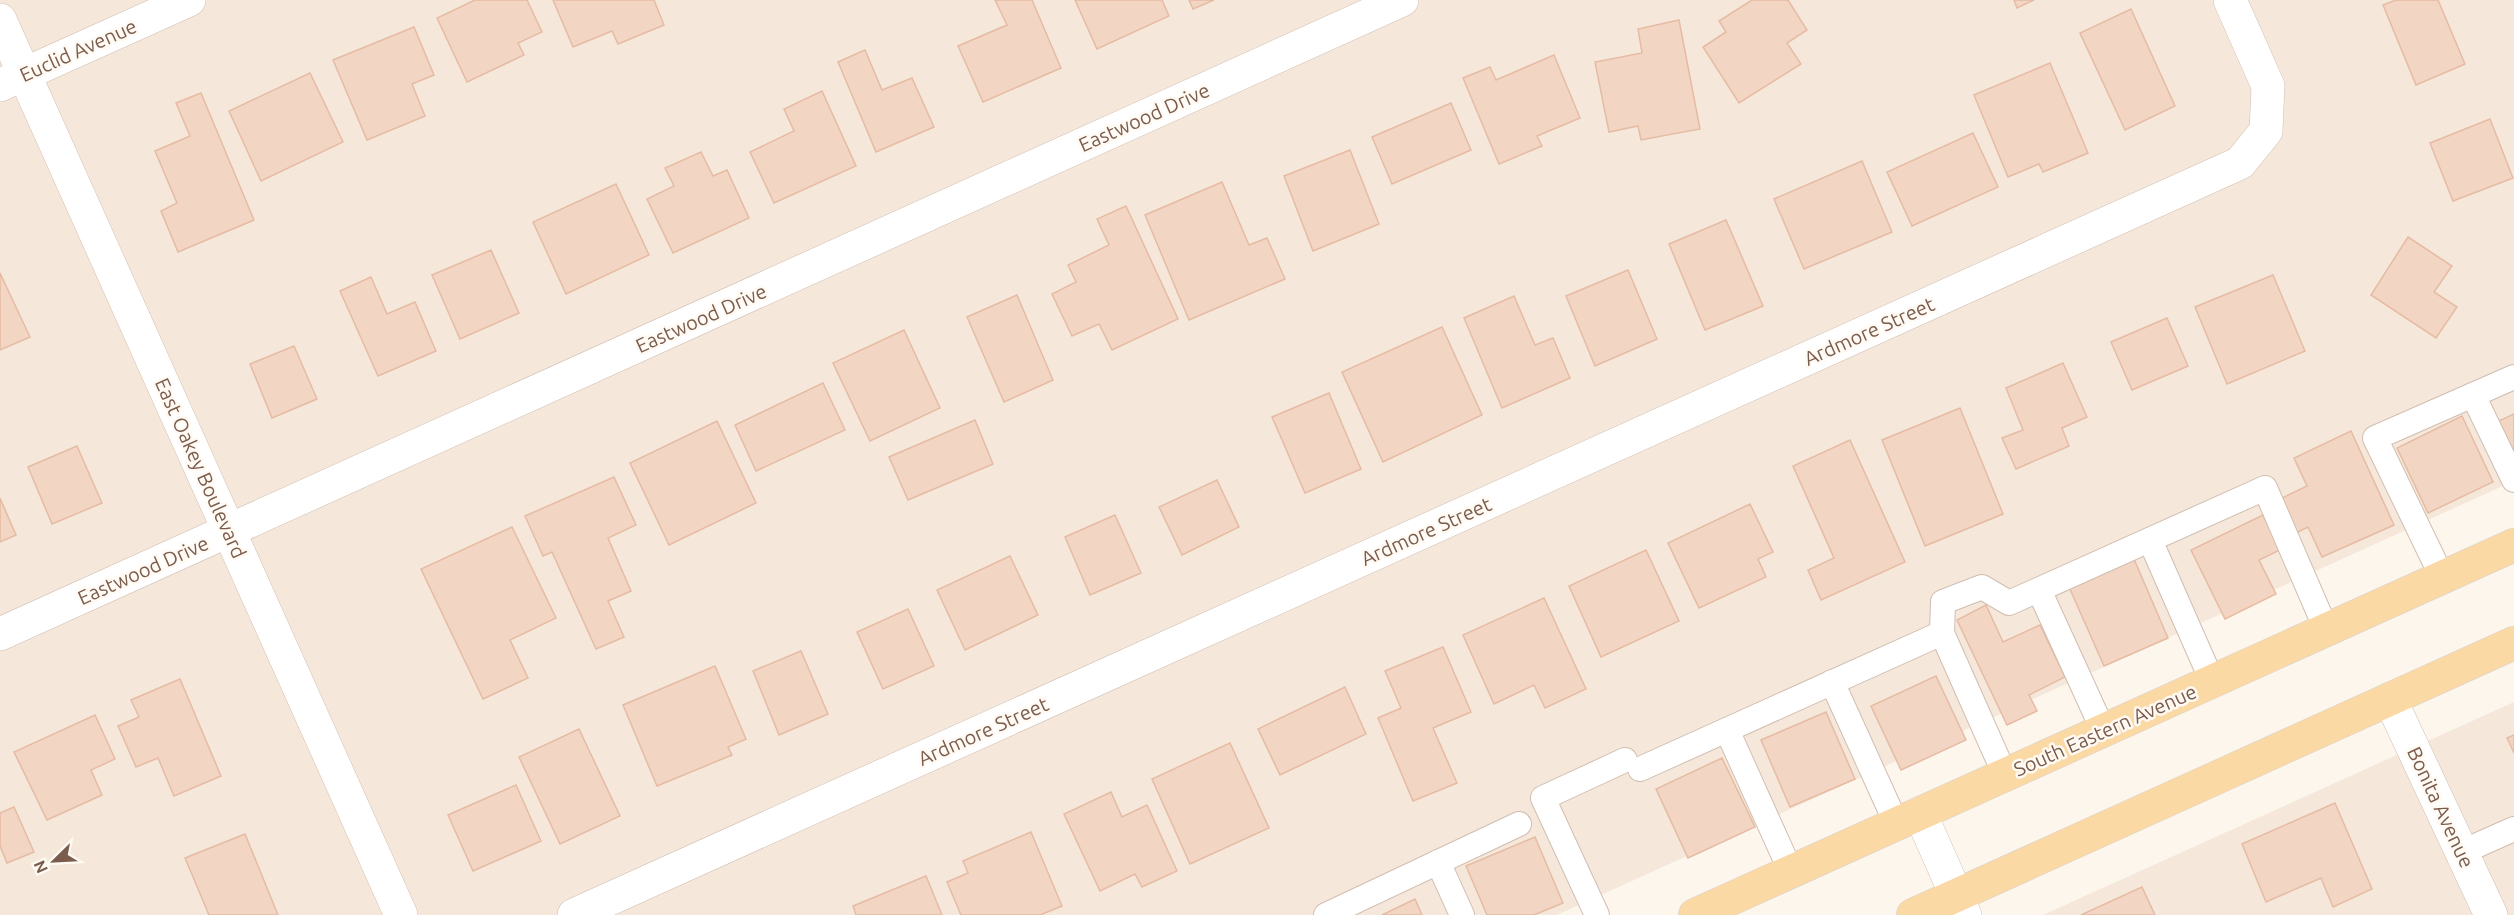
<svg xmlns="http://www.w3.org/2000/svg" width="2514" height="915" viewBox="0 0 2514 915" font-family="Ubuntu,sans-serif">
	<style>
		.residential { fill: #f5e8da }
		.building { fill: #f3d5c3; stroke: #e6bba3; stroke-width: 1.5 }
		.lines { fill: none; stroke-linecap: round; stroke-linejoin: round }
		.lane-casing { stroke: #d1beb0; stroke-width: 26 }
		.street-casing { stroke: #d1beb0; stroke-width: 34 }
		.secondary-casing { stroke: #d6c0b0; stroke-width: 34 }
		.primary-casing { stroke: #dad1cd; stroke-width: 34 }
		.lane { stroke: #fff; stroke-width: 24 }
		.street { stroke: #fff; stroke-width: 33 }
		.secondary { stroke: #fff; stroke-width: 33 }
		.primary { stroke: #fbd9a5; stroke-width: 33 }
		.labels { text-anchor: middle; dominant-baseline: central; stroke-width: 5; stroke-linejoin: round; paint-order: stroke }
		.street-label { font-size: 20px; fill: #7a5c4d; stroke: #fffaf3 }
	</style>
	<rect width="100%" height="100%" fill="#fdf6ec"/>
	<!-- residential -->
	<g class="residential">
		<polygon points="0,0 2514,0 2514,481 1557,915 0,915"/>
		<polygon points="2514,702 2514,915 2043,915"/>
	</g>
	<!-- building -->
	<g class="building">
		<polygon points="475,0 527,0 542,32 518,43 524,55 467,82 437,18"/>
		<polygon points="553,0 654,0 664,25 618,44 612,31 573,47"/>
		<polygon points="995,0 1032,0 1061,68 983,102 958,46 1007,25"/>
		<polygon points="1075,0 1162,0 1169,16 1097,49"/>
		<polygon points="1189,0 1214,0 1193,9"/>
		<polygon points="1752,0 1788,0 1807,30 1787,43 1801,64 1739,103 1703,47 1726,32 1719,21"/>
		<polygon points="2014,0 2034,0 2017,8"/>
		<polygon points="2396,0 2438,0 2465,64 2416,85 2383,5"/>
		<polygon points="2131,9 2175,106 2125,130 2080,33"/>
		<polygon points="1679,20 1700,129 1641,140 1638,126 1609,132 1595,62 1642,53 1638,29"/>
		<polygon points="414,27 434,75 412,84 425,116 367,140 333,60"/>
		<polygon points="865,50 882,90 912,78 934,127 876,152 838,62"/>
		<polygon points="1554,55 1580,118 1537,136 1542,146 1499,164 1463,78 1490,67 1496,80"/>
		<polygon points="2050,63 2088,153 2043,172 2039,164 2008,177 1974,95"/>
		<polygon points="310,73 343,142 261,181 229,111"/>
		<polygon points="822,91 856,166 774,203 750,152 794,131 784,109"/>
		<polygon points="201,93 254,220 178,252 161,211 177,203 155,151 190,136 176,103"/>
		<polygon points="1451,103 1471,150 1392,184 1372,137"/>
		<polygon points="2490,119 2513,178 2453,201 2430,143"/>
		<polygon points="1973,133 1998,187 1912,226 1887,172"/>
		<polygon points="1350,150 1379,224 1313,251 1284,176"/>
		<polygon points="701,152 713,176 727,170 749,218 673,253 647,199 674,186 665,168"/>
		<polygon points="1862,161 1892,232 1804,269 1774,199"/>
		<polygon points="1222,182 1249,245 1267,238 1285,279 1189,320 1145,215"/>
		<polygon points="616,184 649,255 566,294 533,222"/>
		<polygon points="1126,206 1178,319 1112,350 1099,324 1072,336 1052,294 1076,282 1068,265 1109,245 1097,219"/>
		<polygon points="1726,220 1763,306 1705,330 1669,244"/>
		<polygon points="2408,237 2452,266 2434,292 2457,307 2436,338 2371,295"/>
		<polygon points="491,250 519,313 460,339 432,275"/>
		<polygon points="1628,270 1657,339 1595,366 1566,296"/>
		<polygon points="0,273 30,337 0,350"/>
		<polygon points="2273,275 2305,351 2227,384 2195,307"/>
		<polygon points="371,277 387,314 415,302 436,351 378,376 340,291"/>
		<polygon points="1017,295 1053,380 1004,402 967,317"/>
		<polygon points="1514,296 1535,345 1553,338 1570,378 1502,408 1464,318"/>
		<polygon points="2167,318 2188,366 2132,390 2111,342"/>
		<polygon points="1442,327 1482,415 1383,462 1342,372"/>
		<polygon points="904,330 940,408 870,441 833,363"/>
		<polygon points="294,346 317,399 272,418 250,364"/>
		<polygon points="2063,363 2087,417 2062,428 2069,446 2016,469 2002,438 2023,430 2006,388"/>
		<polygon points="823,383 845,430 756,471 735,425"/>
		<polygon points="1329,393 1361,469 1305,493 1272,417"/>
		<polygon points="1960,408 2003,514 1925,546 1882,440"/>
		<polygon points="2514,414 2514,455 2492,424"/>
		<polygon points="2462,416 2493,482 2428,513 2397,448"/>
		<polygon points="975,420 993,464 908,500 889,457"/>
		<polygon points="717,421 756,503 669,545 630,463"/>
		<polygon points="2351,431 2394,525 2322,557 2308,527 2290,536 2274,502 2307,486 2294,458"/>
		<polygon points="1850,440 1905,562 1821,600 1808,570 1834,558 1793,466"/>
		<polygon points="77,446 102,503 52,524 28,467"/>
		<polygon points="614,477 636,525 608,538 631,591 608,601 624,637 596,649 552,552 543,556 525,516"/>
		<polygon points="1217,480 1239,527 1182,555 1159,507"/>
		<polygon points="0,498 16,535 0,542"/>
		<polygon points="1750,504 1773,552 1758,559 1766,577 1699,608 1668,543"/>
		<polygon points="1115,515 1141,573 1090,595 1065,537"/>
		<polygon points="2263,515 2280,550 2259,560 2276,594 2225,619 2191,550"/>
		<polygon points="512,527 556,618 510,640 528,678 483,699 421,569"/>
		<polygon points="1646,550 1679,621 1601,657 1569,586"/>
		<polygon points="1010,556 1038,615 965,650 937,590"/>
		<polygon points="2134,559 2168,638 2104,666 2069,587"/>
		<polygon points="1544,598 1586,689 1545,708 1534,685 1494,704 1463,635"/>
		<polygon points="1986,605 2003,642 2040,625 2065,677 2029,695 2037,711 2007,725 1957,620"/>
		<polygon points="908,609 934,666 883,689 857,632"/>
		<polygon points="1443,647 1471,712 1433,728 1457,783 1413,801 1378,718 1401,708 1385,671"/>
		<polygon points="801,651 828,714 779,735 753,671"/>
		<polygon points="715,666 746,739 728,747 732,755 657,786 623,705"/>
		<polygon points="1936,676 1966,740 1901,770 1871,706"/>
		<polygon points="180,679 221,776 174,796 158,758 136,767 118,726 139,717 131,700"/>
		<polygon points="1345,687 1366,734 1280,775 1258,729"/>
		<polygon points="1826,712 1855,779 1790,807 1761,740"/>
		<polygon points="95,715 115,759 91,770 102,795 47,820 14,752"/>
		<polygon points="579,729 620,816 560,844 519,757"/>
		<polygon points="2514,735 2514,753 2507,738"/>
		<polygon points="1230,743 1269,828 1190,864 1152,779"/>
		<polygon points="1722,758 1755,827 1688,858 1656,789"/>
		<polygon points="516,785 541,841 473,871 448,815"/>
		<polygon points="1111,792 1122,817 1147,805 1177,871 1142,887 1135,874 1100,891 1064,814"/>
		<polygon points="2335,803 2372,889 2333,907 2321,878 2266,902 2242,844"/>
		<polygon points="14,807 34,852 7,863 0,846 0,813"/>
		<polygon points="1031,832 1062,906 1040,915 961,915 947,882 968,873 963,861"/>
		<polygon points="245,834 278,915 209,915 185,858"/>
		<polygon points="1535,837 1563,903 1534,915 1487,915 1466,866"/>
		<polygon points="926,876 942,915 856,915 853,906"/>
		<polygon points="2142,887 2155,915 2081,915"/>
		<polygon points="1415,899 1422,915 1382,915"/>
	</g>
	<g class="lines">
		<defs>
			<g id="lane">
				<polyline points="2473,395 2514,480"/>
				<polyline points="2150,540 2212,681"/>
				<polyline points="2442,577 2375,438 2514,377"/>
				<polyline points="2039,590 2103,730"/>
				<polyline points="1942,633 2005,775"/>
				<polyline points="1832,682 1897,825"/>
				<polyline points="1727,730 1791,872"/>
				<polyline points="1640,769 1942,633 1943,602 1982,587 2009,603 2265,488 2326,629"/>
				<polyline points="2462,852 2514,829"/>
				<polyline points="1438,862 1462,915"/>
				<polyline points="1326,915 1519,824"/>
				<polyline points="1597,915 1543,798 1625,760"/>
			</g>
			<g id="street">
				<polyline points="0,85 189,0"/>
				<polyline points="0,634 1402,0"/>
				<polyline points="2390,699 2491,915"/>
				<polyline points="1920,813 1965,915"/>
				<polyline points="574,915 2240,163 2266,131 2268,86 2230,0"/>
			</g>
			<polyline id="secondary" points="0,20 401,915"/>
			<g id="primary">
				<polyline points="1695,915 2514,545"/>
				<polyline points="1913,915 2514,643"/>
			</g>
		</defs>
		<!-- lane casing -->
		<use href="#lane" class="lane-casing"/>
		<!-- street casing -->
		<use href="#street" class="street-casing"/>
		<!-- secondary casing -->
		<use href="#secondary" class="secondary-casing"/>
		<!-- primary casing -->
		<use href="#primary" class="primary-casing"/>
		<!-- lane -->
		<use href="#lane" class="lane"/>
		<!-- street -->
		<use href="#street" class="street"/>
		<!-- secondary -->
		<use href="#secondary" class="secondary"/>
		<!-- primary -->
		<use href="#primary" class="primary"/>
	</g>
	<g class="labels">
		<!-- street labels -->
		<g class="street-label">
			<text transform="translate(78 50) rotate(-24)">Euclid Avenue</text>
			<text transform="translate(1144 117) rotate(-24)">Eastwood Drive</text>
			<text transform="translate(701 318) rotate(-24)">Eastwood Drive</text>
			<text transform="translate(1869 331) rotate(-24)">Ardmore Street</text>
			<text transform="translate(201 468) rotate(66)">East Oakey Boulevard</text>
			<text transform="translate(1426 531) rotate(-24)">Ardmore Street</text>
			<text transform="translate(143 570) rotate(-24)">Eastwood Drive</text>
			<text transform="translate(2105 730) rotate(-24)">South Eastern Avenue</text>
			<text transform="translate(983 731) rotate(-24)">Ardmore Street</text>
			<text transform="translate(2441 807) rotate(65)">Bonita Avenue</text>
		</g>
	</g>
	<!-- north arrow -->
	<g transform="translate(54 861) rotate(246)" stroke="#fffaf3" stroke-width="4.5" paint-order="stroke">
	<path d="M0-4.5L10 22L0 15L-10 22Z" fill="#7a5c4d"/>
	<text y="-9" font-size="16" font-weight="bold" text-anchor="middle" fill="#7a5c4d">N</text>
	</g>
</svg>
